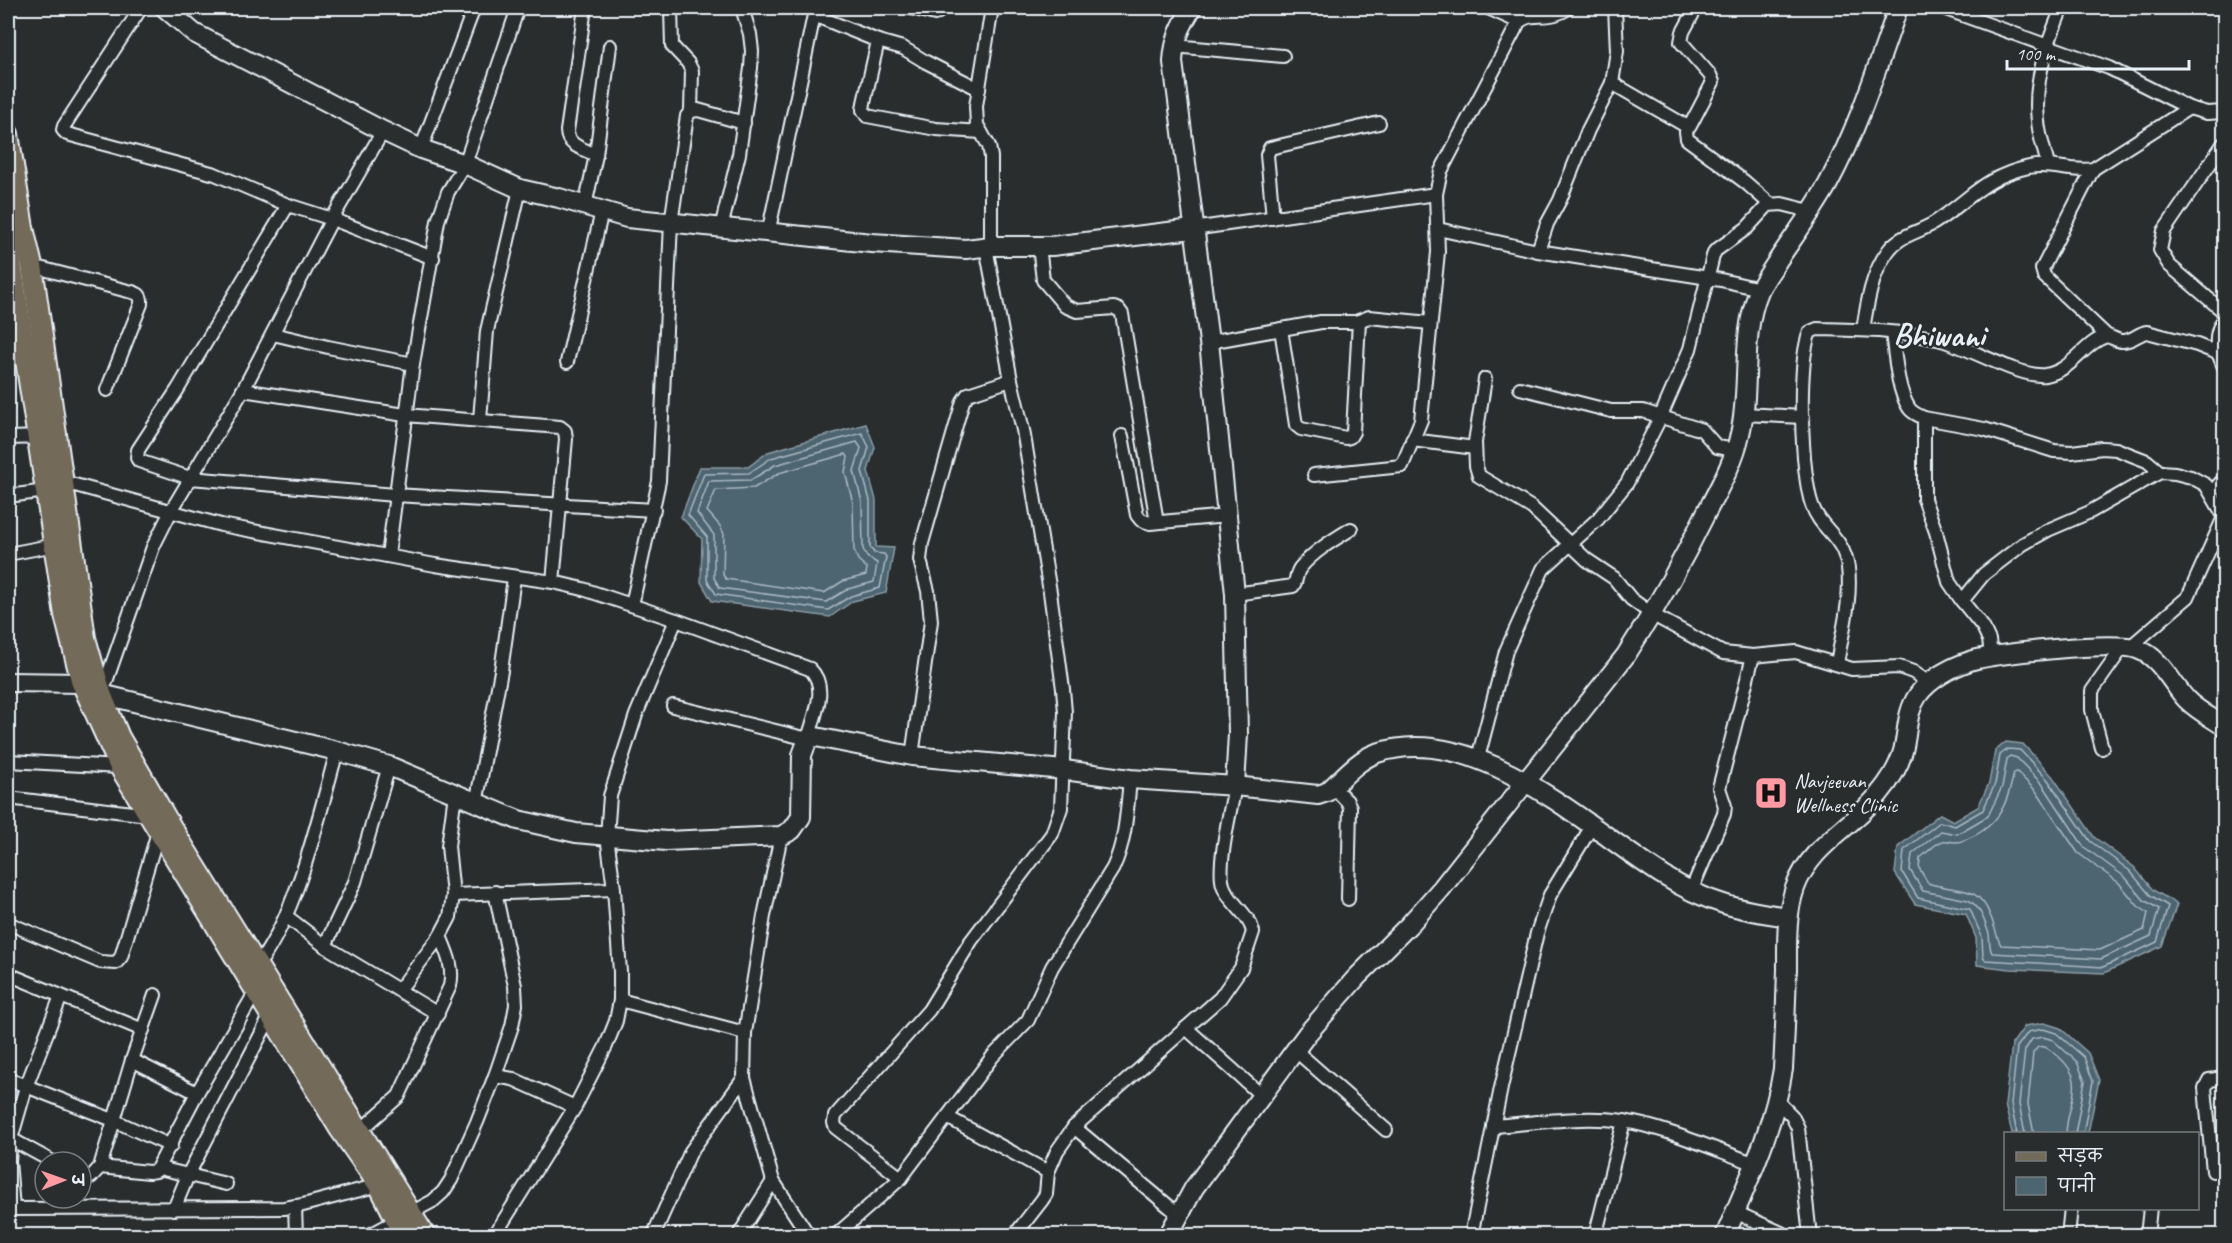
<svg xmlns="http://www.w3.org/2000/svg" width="2232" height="1243" viewBox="0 0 2232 1243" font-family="Caveat,'Playpen Sans Deva',sans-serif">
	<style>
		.water { fill: #4d6571; stroke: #8b9da7; stroke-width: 1.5 }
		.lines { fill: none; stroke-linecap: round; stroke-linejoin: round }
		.shore { stroke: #aab9c2; stroke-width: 1.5 }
		.street-casing { stroke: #e8f1f8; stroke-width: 16 }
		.secondary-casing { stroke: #e8f1f8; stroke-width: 22 }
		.primary-casing { stroke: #e8f1f8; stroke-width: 24 }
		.street { stroke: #2a2d2e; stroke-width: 12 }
		.secondary { stroke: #2a2d2e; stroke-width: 18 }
		.primary { stroke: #736b5a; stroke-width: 20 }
		.labels { text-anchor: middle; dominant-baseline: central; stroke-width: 4.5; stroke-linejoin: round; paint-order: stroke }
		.poi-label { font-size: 21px; fill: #e8f1f8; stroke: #2a2d2e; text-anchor: start }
		.town-label { font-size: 33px; font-weight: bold; fill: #e8f1f8; stroke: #2a2d2e }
	</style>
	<rect width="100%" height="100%" fill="#2a2d2e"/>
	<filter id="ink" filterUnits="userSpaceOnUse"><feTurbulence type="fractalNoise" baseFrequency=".0167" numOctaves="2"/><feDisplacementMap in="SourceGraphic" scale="12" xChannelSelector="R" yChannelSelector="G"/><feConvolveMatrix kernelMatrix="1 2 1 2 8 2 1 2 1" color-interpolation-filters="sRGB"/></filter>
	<g filter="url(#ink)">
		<!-- water -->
		<g class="water">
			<polygon points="866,424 875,447 868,471 876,500 876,547 894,548 886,593 853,601 830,617 712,601 701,582 702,539 681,517 700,467 748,467 768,452"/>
			<polygon points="2006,742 2023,744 2053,777 2094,837 2134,867 2153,890 2177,904 2162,946 2104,973 2010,969 1977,965 1976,938 1966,914 1915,904 1895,873 1898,847 1940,814 1953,821 1978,807 1989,783 1995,751"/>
			<polygon points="2044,1023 2060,1028 2088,1053 2099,1080 2088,1133 2012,1133 2005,1105 2012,1044 2025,1026"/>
		</g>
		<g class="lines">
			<!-- shore -->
			<g class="shore">
				<polygon points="862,433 869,447 862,471 870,501 870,547 874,553 884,554 886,557 880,588 851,596 828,610 716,594 707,580 707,537 688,515 704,474 749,473 771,458"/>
				<polygon points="857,442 861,448 854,471 862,502 863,549 867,557 877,563 874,582 848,589 826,602 720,588 714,578 714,535 697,513 709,481 751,480 775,465"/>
				<polygon points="846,454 848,457 845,472 853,503 854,550 858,560 867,568 866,575 843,581 824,593 726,579 723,575 724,534 720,526 707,511 716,490 754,488 779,473"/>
				<polygon points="2008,749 2020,750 2048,780 2090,841 2130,871 2150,895 2168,906 2157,942 2103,967 1985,960 1983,957 1982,937 1970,909 1918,898 1902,872 1904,850 1940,822 1955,826 1983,810 1995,784 2000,755"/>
				<path d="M2010 756 2017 758 2043 785 2084 847 2125 877 2144 900 2159 909 2151 936 2101 959 1992 953C1989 947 1990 941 1989 934 1985 922 1980 905 1968 900L1923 891 1910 870 1912 854 1941 831 1957 834 1988 816 2002 787 2007 759Z"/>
				<path d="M2017 772 2036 791 2078 853 2119 883 2138 906 2148 913 2144 930 2100 950 2001 945C1997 939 1994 923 1990 915 1977 882 1955 893 1928 883L1919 868 1920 858C1926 854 1936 842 1943 841 1950 840 1955 844 1962 841 1997 828 2006 809 2014 773Z"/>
				<polyline points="2017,1134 2011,1104 2017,1047 2028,1032 2043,1029 2056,1033 2084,1057 2093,1081 2083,1134"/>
				<polyline points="2025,1134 2019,1104 2025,1050 2032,1039 2043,1037 2053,1040 2077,1062 2085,1081 2075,1134"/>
				<path d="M2034 1134 2028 1104 2033 1053 2038 1047C2046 1045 2051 1051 2058 1056 2089 1083 2067 1100 2066 1134"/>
			</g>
			<defs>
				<g id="street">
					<polyline points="141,8 64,126 63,130 67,134 215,174 288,205 332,219 433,258"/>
					<polyline points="671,8 672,46 688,63 692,71 691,111"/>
					<polyline points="911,8 935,14 940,11 942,8"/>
					<polyline points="1488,8 1519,22"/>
					<polyline points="1943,8 2109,68 2189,108 2207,113 2224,112"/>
					<polyline points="816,9 814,15 878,41 903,48 926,62 979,89"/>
					<polyline points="878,41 864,103 863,110 867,116 936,129 981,132"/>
					<polyline points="1174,46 1283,56"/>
					<polyline points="1612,83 1686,126 1690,126 1713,82 1710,75 1681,42 1683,32 1696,8"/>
					<polyline points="1688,127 1686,132 1687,139 1745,182 1770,204"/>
					<polyline points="2224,143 2164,231 2160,250 2169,265 2224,312"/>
					<polyline points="421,149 474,8"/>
					<polyline points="596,155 610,46"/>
					<path d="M2048 166C2045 151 2039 136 2038 121 2033 81 2047 44 2062 8"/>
					<polyline points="2093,169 2042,269 2044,276 2107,336"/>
					<polyline points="288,205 178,389 138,450 137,458 139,461 190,478 395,495 654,510"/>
					<path d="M585 206 596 155C584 149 567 146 567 131L585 8"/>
					<polyline points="1273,218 1267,155 1270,148 1379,123"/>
					<polyline points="721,228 739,154 751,68 752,51 750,34 742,8"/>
					<polyline points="1193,229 1436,194"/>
					<polyline points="1438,229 1538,251 1721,280 1760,289"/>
					<polyline points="768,234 814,15"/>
					<polyline points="991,246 991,157 989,146 977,125 976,106 992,8"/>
					<polyline points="1039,246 1043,280 1065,306 1077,311 1114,308 1119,310 1122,314 1157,522"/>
					<polyline points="1538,251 1547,224 1560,200 1588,130 1612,83 1617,51 1615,8"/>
					<path d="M32 266 128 291C137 293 142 294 141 304L107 390"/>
					<path d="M2224 319C2213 334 2216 351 2224 367"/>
					<polyline points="1281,329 1296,425 1301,429 1346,438 1350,437 1353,432 1359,321"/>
					<path d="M1863 330C1867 304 1872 272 1888 251 1899 235 1918 233 1934 223 1970 200 1983 177 2029 167 2050 162 2071 173 2093 169L2189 108"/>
					<path d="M1892 333C1895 354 1897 390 1909 408 1912 413 1918 415 1924 418L1984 429 2054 451 2072 452 2102 448 2116 449 2147 461 2160 472"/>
					<polyline points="273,334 328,347 413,364"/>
					<polyline points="1209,342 1321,322 1356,322 1369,317 1430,323"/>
					<polyline points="567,362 602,211"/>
					<polyline points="1485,379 1475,442 1476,466 1479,476 1532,508 1587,560 1614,578 1631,599 1653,615 1723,653 1753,656 1796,652 1852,669 1899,667 1913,672 1929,683"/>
					<polyline points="1520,388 1611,411 1643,411 1702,430 1717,447 1736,450"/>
					<polyline points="243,390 405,415 560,427 565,431 566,439 553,582"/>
					<polyline points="1744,414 1803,417"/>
					<polyline points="1924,418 1924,499 1936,532 1949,582 1962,601 1983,627 1989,640 1991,655"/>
					<polyline points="480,420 487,331 520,189"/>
					<polyline points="1122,436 1137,515 1141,520 1150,523 1227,516"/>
					<polyline points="8,438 44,437"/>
					<polyline points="1412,440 1475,448"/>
					<path d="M1314 475 1402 466 1421 420 1438 252 1436 194 1441 171 1519 22C1532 10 1548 22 1568 8"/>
					<polyline points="64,482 221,525 435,565 553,582 583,589 676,620"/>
					<polyline points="2212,492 2224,479"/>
					<polyline points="8,496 46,491"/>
					<polyline points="8,554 55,545"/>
					<polyline points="388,556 413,364 438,221 448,192 465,164 518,8"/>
					<path d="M1235 594 1293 586C1297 581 1296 573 1300 568 1313 552 1333 540 1351 529"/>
					<polyline points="1962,601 1984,574 2023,544 2048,530 2090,512 2160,472 2175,473 2191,477 2206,485 2224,516"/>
					<polyline points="632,605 659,481 671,223 687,116 691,111 698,110 744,123"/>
					<polyline points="2130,647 2188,597 2224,517"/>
					<path d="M1837 664C1842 633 1852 599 1848 568 1843 535 1821 531 1812 505 1801 475 1797 361 1810 332L1817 329C1856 330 1898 330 1937 339 1966 345 2019 378 2045 375 2073 371 2084 342 2107 336 2112 337 2117 341 2122 341 2132 342 2138 333 2147 332L2197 345 2217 353"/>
					<polyline points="102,693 153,547 171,511 243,390 332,219 383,131"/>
					<polyline points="2102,748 2092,710 2092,691 2123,647"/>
					<polyline points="912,756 931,621 928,591 920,560 922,543 963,401 968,394 1011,380"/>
					<polyline points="1478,758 1506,651 1543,569 1598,519 1627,483 1660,418 1690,349 1713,256 1715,251 1747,228 1768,205 1782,204 1810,211"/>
					<polyline points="8,761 120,767"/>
					<polyline points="1333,787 1347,801 1350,807 1348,899"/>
					<polyline points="8,798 149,815"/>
					<polyline points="476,804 501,671 514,578"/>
					<polyline points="781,836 764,916 745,1033 744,1078 773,1181 809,1236"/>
					<polyline points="1691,891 1724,814 1725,806 1719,788 1753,656"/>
					<polyline points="453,895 614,889"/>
					<polyline points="286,916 325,946 438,1014"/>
					<polyline points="8,923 100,962 116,963 121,957 158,832"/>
					<polyline points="325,946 355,882 389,766"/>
					<path d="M258 965C299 909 318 818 337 751"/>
					<polyline points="8,974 143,1030"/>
					<polyline points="399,990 440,936 450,917 453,895 448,846 455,794"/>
					<polyline points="620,1000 745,1033"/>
					<polyline points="1186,1028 1261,1095"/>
					<polyline points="1295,1050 1386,1130"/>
					<polyline points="132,1060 197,1093"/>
					<polyline points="495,1076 513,1079 575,1107"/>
					<polyline points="8,1079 113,1120 171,1146"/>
					<polyline points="1777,1101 1792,1116 1798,1128 1810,1236"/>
					<path d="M947 1117 1048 1172 1057 1151 1074 1127 1220 998 1241 968 1253 932C1249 913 1228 902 1223 885 1217 865 1231 808 1235 786"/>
					<path d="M1493 1126C1534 1123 1582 1115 1623 1121 1664 1127 1716 1150 1756 1164"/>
					<polyline points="1074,1127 1178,1214"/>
					<path d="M361 1130 399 1096 450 986C454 967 447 953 440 936"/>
					<polyline points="11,1139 53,1162"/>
					<polyline points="100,1167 149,1172 156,1171 197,1093 256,991"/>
					<polyline points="159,1168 226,1184"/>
					<polyline points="2213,1171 2205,1088 2209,1080 2224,1078"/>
					<polyline points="81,1177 91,1177 100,1167 132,1060 155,995"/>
					<path d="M901 1178 993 1056 1028 1020 1052 967 1113 868C1126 840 1127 810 1130 779"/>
					<polyline points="295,1206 296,1236"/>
					<polyline points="13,1208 9,1161 11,1139 26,1087 61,996"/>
					<polyline points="8,1209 284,1208 303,1205 379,1185"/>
					<polyline points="174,1209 188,1175 271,1015"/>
					<polyline points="1735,1212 1788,1236"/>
					<polyline points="1596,1233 1624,1121"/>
					<polyline points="368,1236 433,1201 443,1192 451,1180 477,1122 495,1076 512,1026 516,1005 515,986 495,892"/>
					<path d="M494 1236 575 1107 606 1046 616 1021 620 1000V972L614 889 607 836 610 796 636 715 676 620 810 669C829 687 814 716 808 739L673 706"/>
					<polyline points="653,1236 691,1151 744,1078"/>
					<polyline points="738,1236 773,1181"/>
					<polyline points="835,1236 901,1178 836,1128 834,1123 835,1116 929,1010 971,941 1052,834 1061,808 1065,712 1063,689 1050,592 1023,430 1011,380 986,247"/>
					<polyline points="1014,1236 1042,1200 1046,1194 1048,1172"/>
					<polyline points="1471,1236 1501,1088 1537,933 1550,895 1592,826"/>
					<polyline points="2068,1236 2071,1208"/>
					<polyline points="2147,1236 2150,1208"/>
				</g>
				<g id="secondary">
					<polyline points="165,8 194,33 383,131 421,149 465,164 520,189 559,198 627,218 872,243 966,249 991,246 1052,246 1193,229"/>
					<path d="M1192 8C1181 26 1174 40 1173 62L1209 342 1235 594 1238 734 1235 786"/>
					<path d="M8 682 82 683 101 694 337 751 389 766 518 820 576 833 666 841 781 836 792 830 801 817 802 755 808 739 816 737 912 756 1064 770 1130 779 1235 786 1318 795 1327 792C1342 779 1357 760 1377 753 1476 720 1586 827 1664 876 1707 903 1739 910 1788 917"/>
					<path d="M1168 1236 1194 1188 1307 1034 1356 978 1410 924 1441 889 1626 655C1656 609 1682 562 1706 513 1719 488 1734 462 1740 434 1751 388 1740 336 1759 291 1764 280 1772 270 1778 260 1795 235 1813 211 1828 184 1858 128 1877 68 1898 8"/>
					<path d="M1725 1236C1748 1181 1774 1127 1783 1069 1785 1035 1786 1002 1787 969 1787 942 1786 914 1795 888 1811 844 1852 828 1879 794 1889 782 1899 767 1903 751 1908 732 1906 712 1918 695 1929 679 1952 667 1970 661 1994 653 2116 641 2137 649 2161 657 2171 683 2187 700 2198 711 2212 718 2224 726"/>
				</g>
				<g id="primary">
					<polyline points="8,134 23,228 32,266 85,638 101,694 119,737 171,827 425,1236"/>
					<polyline points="8,243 65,615 82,683 120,767 340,1129 379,1185 405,1236"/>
				</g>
			</defs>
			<!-- street casing -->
			<use href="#street" class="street-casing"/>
			<!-- secondary casing -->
			<use href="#secondary" class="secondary-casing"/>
			<!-- primary casing -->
			<use href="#primary" class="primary-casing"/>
			<!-- street -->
			<use href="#street" class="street"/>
			<!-- secondary -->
			<use href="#secondary" class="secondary"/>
			<!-- primary -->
			<use href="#primary" class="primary"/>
		</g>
	</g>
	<!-- icons -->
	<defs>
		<symbol id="hospital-square" viewBox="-11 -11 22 22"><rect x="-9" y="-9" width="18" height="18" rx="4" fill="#ff9aa2" stroke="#2a2d2e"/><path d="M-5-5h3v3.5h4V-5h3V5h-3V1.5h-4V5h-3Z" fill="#111"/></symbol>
	</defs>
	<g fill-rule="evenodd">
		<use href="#hospital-square" x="1752" y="774" width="38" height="38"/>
	</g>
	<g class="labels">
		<!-- poi labels -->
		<g class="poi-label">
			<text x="1794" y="781">Navjeevan<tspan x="1794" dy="24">Wellness Clinic</tspan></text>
		</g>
		<!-- town labels -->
		<g class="town-label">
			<text x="1939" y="335">Bhiwani</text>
		</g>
	</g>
	<!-- margin -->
	<rect width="2232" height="1243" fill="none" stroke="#2a2d2e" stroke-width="30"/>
	<rect x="15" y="15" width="2202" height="1213" fill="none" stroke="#e8f1f8" stroke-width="2" filter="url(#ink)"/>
	<!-- legend -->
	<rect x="2004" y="1132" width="195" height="78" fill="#2a2d2e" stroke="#767b7f" stroke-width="1.5"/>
	<rect x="2016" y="1152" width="30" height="9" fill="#736b5a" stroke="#767b7f" stroke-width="1.5"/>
	<text x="2058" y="1162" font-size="18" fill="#e8f1f8">सड़क</text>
	<rect x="2016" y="1177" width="30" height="18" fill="#4d6571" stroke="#767b7f" stroke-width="1.5"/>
	<text x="2058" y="1192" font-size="18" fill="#e8f1f8">पानी</text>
	<!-- north arrow -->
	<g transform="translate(63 1180) rotate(89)"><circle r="28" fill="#2a2d2e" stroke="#767b7f" stroke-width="1.5"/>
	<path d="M0-4.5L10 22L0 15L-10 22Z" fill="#ff9aa2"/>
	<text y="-9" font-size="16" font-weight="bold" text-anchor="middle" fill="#e8f1f8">उ</text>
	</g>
	<!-- scale -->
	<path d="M2007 60v9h182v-9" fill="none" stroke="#e8f1f8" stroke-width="3"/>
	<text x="2016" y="60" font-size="18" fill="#e8f1f8" stroke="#2a2d2e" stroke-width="4.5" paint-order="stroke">100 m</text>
</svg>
